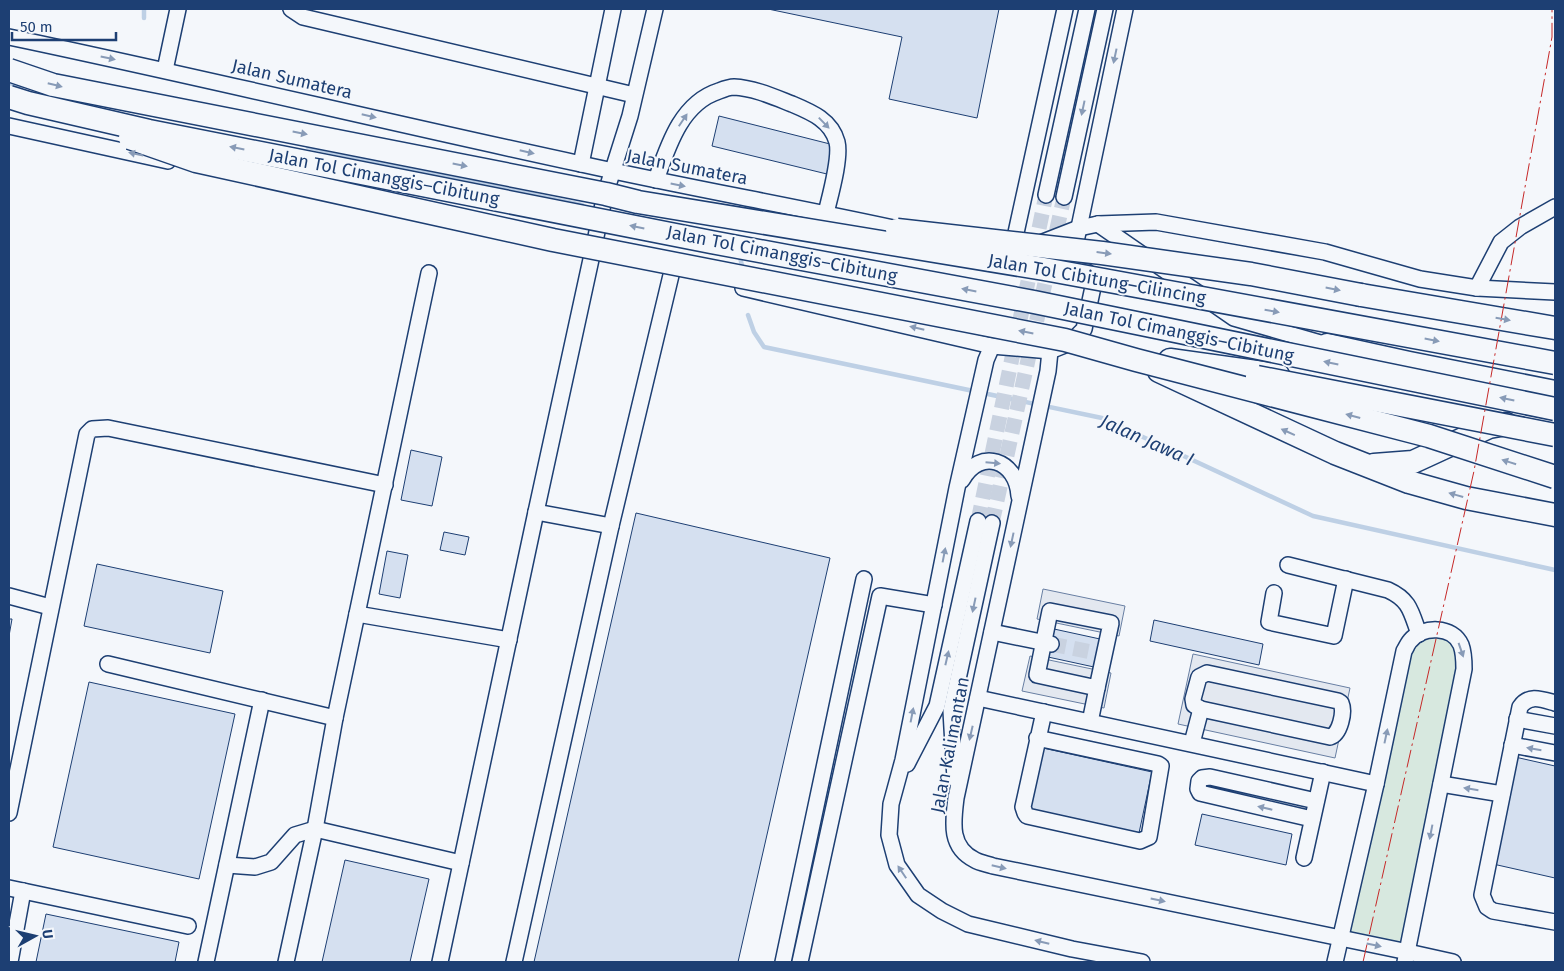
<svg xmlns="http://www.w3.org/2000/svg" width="1564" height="971" viewBox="0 0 1564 971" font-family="'Fira Sans',sans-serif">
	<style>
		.green { fill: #d7e8df; stroke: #687fa3 }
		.parking { fill: #e3e8f0; stroke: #687fa3 }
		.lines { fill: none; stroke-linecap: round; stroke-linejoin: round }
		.stream { stroke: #bed0e5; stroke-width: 4.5 }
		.building { fill: #d5e0f0; stroke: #1d3f73 }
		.minor-tunnel { stroke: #c9d2e0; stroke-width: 15; stroke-dasharray: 15 8; stroke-linecap: butt }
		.minor-casing { stroke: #1d3f73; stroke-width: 18 }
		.highway-casing { stroke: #1d3f73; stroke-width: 25 }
		.minor { stroke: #f4f7fb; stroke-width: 15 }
		.highway { stroke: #f4f7fb; stroke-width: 22 }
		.highway-bridge-casing { stroke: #1d3f73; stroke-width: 25; stroke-linecap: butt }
		.highway-bridge { stroke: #f4f7fb; stroke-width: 22 }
		.power { stroke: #c62828; stroke-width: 1; stroke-dasharray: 18 4 2.5 4; stroke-linecap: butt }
		.oneway { fill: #889bb7 }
		.labels { text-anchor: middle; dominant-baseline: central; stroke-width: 4; stroke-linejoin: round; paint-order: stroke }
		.street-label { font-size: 18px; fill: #1d3f73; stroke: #f4f7fb }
		.water-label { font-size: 19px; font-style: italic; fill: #1d3f73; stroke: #f4f7fb }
	</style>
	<rect width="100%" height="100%" fill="#f4f7fb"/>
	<!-- green -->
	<polygon class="green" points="1431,630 1461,644 1408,952 1340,938 1404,651"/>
	<!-- parking -->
	<g class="parking">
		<polygon points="1043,589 1125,606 1119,636 1037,619"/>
		<polygon points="1193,654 1350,688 1335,758 1178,724"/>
		<polygon points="1030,656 1111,673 1104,708 1022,691"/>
	</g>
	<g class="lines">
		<!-- stream -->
		<g class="stream">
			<polyline points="144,9 144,18"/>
			<polyline points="9,83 22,86"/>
			<polyline points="308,147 582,205"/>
			<polyline points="739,253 743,270"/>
			<polyline points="748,315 754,332 764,347 1102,418 1313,516 1555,570"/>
		</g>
	</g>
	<!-- building -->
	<g class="building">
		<polygon points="768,9 999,9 977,118 889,99 902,37"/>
		<polygon points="719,116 838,146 831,175 712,146"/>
		<polygon points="411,450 442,457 432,506 401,500"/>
		<polygon points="636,513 830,558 738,962 534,962"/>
		<polygon points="444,532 469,537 465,555 440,550"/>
		<polygon points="387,551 408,555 400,598 379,594"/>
		<polygon points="97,564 223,591 210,653 84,626"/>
		<polygon points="9,619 12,619 9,636"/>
		<polygon points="1154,620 1263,644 1259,665 1150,641"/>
		<polygon points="1054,629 1100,639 1094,667 1048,657"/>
		<polygon points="89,682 235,714 199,879 53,847"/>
		<polygon points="1043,748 1152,772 1139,833 1030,809"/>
		<polygon points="1515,757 1555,766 1555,878 1493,864"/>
		<polygon points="1202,814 1292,834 1286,865 1195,845"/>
		<polygon points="345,860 429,879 410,962 322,962"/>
		<polygon points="46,914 179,942 175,962 36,962"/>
	</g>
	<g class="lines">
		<!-- minor-tunnel -->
		<g class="minor-tunnel">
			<polyline points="978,521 1046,195"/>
			<polyline points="992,523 1064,197"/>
			<polyline points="1051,644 1097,653"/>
		</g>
		<defs>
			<g id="minor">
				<polyline points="291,9 303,17 634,95"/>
				<path d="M9 37C200 77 390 123 581 164 689 188 798 207 907 231"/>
				<polyline points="165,70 178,9"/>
				<polyline points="9,126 168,161"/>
				<polyline points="581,164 613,9"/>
				<path d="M656 180C668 146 681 103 719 91 724 89 729 87 734 87 754 88 774 97 792 104 811 112 831 120 837 142 841 158 830 196 826 213"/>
				<polyline points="1046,195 1087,9"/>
				<polyline points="1064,197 1105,9"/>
				<polyline points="1098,224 1234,318 1327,345"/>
				<polyline points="1077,237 1125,9"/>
				<polyline points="1038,244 1079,228 1098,224 1156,222 1325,252 1420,279 1477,288 1555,292"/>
				<polyline points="1012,251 1065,9"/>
				<polyline points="743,288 992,346 1050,351 1070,343 1073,343"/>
				<polyline points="1477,288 1501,242 1520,227 1555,207"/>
				<polyline points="1070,343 1084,329 1093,287 1087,272 1085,272"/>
				<polyline points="992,346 986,360 957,488 903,760 891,804 889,835 897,865 918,895 942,911 968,924 1072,949 1142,962"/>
				<path d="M1050 351 1048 371 956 798C953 822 949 847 975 860 980 863 988 864 993 866L1408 952 1453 962"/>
				<path d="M962 480C980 447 1017 460 1019 496"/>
				<polyline points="536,512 611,526 672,271"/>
				<path d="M1288 565 1388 590C1410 600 1411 612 1419 634"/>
				<polyline points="1274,593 1269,622 1334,636 1346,579"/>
				<polyline points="9,596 50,607"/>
				<polygon points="1050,611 1111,623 1097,688 1037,675"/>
				<polyline points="357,614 509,640"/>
				<polyline points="992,632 1051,644"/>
				<polyline points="108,664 335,718"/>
				<path d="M1207 673 1338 701 1341 703C1345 712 1340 734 1330 737L1201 709 1194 705 1193 699 1199 677Z"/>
				<polyline points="978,698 1376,784"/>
				<path d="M1555 703C1541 699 1529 694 1520 707L1482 895 1487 907 1493 911 1555 922"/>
				<polyline points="1517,719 1555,726"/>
				<polyline points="1090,722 1097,688"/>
				<polyline points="1037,738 1158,764 1161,766 1149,837 1140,841 1027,816 1025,813 1023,807 1044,712"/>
				<polyline points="1192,743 1201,709"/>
				<polyline points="1512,745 1555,753"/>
				<polyline points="907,764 937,706 978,521"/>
				<polyline points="955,779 951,711 992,523"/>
				<polyline points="1441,784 1502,794"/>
				<polyline points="9,813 87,434 92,429 108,428 385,485"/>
				<polyline points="1312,819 1200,793 1198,789 1199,781 1202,778 1210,777 1316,801"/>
				<polyline points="1304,858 1323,772"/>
				<polyline points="227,865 255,867 271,862 295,835 315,829 461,863"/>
				<polyline points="9,888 188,926"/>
				<polyline points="10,962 23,891"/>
				<polyline points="206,962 262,700"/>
				<polyline points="286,962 315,829 335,718 429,273"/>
				<polyline points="440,962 536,512 605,195 630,116 655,9"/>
				<polyline points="514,962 611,526"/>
				<polyline points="783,962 864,579"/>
				<polyline points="800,962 880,596 934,605"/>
				<path d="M1335 962 1376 784 1404 651C1406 648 1408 643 1410 641 1423 625 1453 626 1461 645 1464 653 1464 661 1464 669L1405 962"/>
			</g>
			<g id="highway">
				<polyline points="1361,295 1555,328"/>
				<polyline points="1327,345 1409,363 1555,392"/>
				<polyline points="1170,360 1278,375"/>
				<polyline points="1159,371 1335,453 1409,482 1466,498 1555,515"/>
				<polyline points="1374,465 1413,462 1489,427 1506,424"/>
			</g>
		</defs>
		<!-- minor casing -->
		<use href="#minor" class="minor-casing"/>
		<!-- highway casing -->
		<use href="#highway" class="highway-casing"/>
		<!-- minor -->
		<use href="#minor" class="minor"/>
		<!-- highway -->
		<use href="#highway" class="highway"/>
		<defs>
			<g id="highway-bridge">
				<polyline points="9,70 53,85 606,194 638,202 1044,269 1555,363"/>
				<polyline points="9,97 28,103 149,131 711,242 1034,302 1555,409"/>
				<polyline points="130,138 196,161 553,240 1065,340 1136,360 1429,436 1555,477"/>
				<polyline points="897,230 1102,253 1251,274 1361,295"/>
				<polyline points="1257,377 1555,435"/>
			</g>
		</defs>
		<!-- highway-bridge casing -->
		<use href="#highway-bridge" class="highway-bridge-casing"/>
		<!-- highway-bridge -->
		<use href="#highway-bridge" class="highway-bridge"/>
		<!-- power -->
		<polyline class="power" points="1363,962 1474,471 1552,37 1552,9"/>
	</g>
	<!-- one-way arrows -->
	<defs><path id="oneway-solid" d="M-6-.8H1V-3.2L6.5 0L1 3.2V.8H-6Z" transform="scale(1.25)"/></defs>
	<g class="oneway">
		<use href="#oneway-solid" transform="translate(1115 56) rotate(102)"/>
		<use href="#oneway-solid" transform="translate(108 58) rotate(12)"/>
		<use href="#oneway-solid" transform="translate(55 85) rotate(14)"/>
		<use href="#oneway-solid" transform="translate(1083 108) rotate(102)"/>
		<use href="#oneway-solid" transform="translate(369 116) rotate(13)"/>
		<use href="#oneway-solid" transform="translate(683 120) rotate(-56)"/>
		<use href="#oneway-solid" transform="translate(824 123) rotate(46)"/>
		<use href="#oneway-solid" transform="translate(300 133) rotate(11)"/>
		<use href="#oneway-solid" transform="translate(237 148) rotate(-169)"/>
		<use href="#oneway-solid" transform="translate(527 152) rotate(13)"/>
		<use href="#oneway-solid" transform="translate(136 154) rotate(-168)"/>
		<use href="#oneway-solid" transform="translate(460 165) rotate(11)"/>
		<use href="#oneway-solid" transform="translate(678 185) rotate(11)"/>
		<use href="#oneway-solid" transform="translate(637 227) rotate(-168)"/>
		<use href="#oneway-solid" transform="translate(1104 253) rotate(7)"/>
		<use href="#oneway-solid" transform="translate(1333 289) rotate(11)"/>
		<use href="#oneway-solid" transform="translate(969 290) rotate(-169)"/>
		<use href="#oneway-solid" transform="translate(1272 311) rotate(10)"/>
		<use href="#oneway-solid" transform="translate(1503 319) rotate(10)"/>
		<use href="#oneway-solid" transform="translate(917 328) rotate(-167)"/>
		<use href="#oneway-solid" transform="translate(1026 332) rotate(-169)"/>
		<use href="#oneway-solid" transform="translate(1432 340) rotate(11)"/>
		<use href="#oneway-solid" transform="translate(1331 363) rotate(-168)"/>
		<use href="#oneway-solid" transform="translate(1507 399) rotate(-168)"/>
		<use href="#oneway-solid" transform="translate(1353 416) rotate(-165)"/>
		<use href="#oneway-solid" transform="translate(1288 432) rotate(-156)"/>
		<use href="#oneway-solid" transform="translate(1509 462) rotate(-162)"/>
		<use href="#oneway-solid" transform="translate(993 463) rotate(5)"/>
		<use href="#oneway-solid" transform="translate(1456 495) rotate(-164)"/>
		<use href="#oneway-solid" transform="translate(1012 540) rotate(102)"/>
		<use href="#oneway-solid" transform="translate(944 555) rotate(-79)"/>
		<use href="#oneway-solid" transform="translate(974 605) rotate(102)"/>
		<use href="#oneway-solid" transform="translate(1461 650) rotate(71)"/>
		<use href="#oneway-solid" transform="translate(947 658) rotate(-77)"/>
		<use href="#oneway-solid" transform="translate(912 715) rotate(-79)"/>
		<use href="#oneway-solid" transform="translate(971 733) rotate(103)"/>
		<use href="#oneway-solid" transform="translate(1386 736) rotate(-78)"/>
		<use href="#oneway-solid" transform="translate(1534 749) rotate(-170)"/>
		<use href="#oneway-solid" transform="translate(1471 789) rotate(-171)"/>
		<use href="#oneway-solid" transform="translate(1265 808) rotate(-167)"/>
		<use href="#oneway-solid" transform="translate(1431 832) rotate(101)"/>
		<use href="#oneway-solid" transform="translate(999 867) rotate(13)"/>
		<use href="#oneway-solid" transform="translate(902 872) rotate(-124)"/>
		<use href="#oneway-solid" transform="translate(1158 900) rotate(12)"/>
		<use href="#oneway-solid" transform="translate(1042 942) rotate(-166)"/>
		<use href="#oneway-solid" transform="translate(1374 945) rotate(12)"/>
	</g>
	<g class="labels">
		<!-- street labels -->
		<g class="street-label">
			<text transform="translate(292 79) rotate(13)">Jalan Sumatera</text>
			<text transform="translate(687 167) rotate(11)">Jalan Sumatera</text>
			<text transform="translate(384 177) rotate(11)">Jalan Tol Cimanggis–Cibitung</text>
			<text transform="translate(782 254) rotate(11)">Jalan Tol Cimanggis–Cibitung</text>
			<text transform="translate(1097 279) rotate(10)">Jalan Tol Cibitung–Cilincing</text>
			<text transform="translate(1179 332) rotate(12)">Jalan Tol Cimanggis–Cibitung</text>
			<text transform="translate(950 745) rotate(-79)">Jalan Kalimantan</text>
		</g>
		<!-- water labels -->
		<g class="water-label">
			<text transform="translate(1147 440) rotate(24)">Jalan Jawa I</text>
		</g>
	</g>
	<!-- border -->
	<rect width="1564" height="971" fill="none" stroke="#1d3f73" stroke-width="20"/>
	<!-- north arrow -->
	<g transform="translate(35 936) rotate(82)" stroke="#f4f7fb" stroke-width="4" paint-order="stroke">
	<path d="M0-4L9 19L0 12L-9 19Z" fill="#1d3f73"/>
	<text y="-8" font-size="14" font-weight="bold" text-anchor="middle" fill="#1d3f73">U</text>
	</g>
	<!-- scale -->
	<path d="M12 32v8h104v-8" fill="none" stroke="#1d3f73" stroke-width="2.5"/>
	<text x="20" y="32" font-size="15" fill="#1d3f73" stroke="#f4f7fb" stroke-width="4" paint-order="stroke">50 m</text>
</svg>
